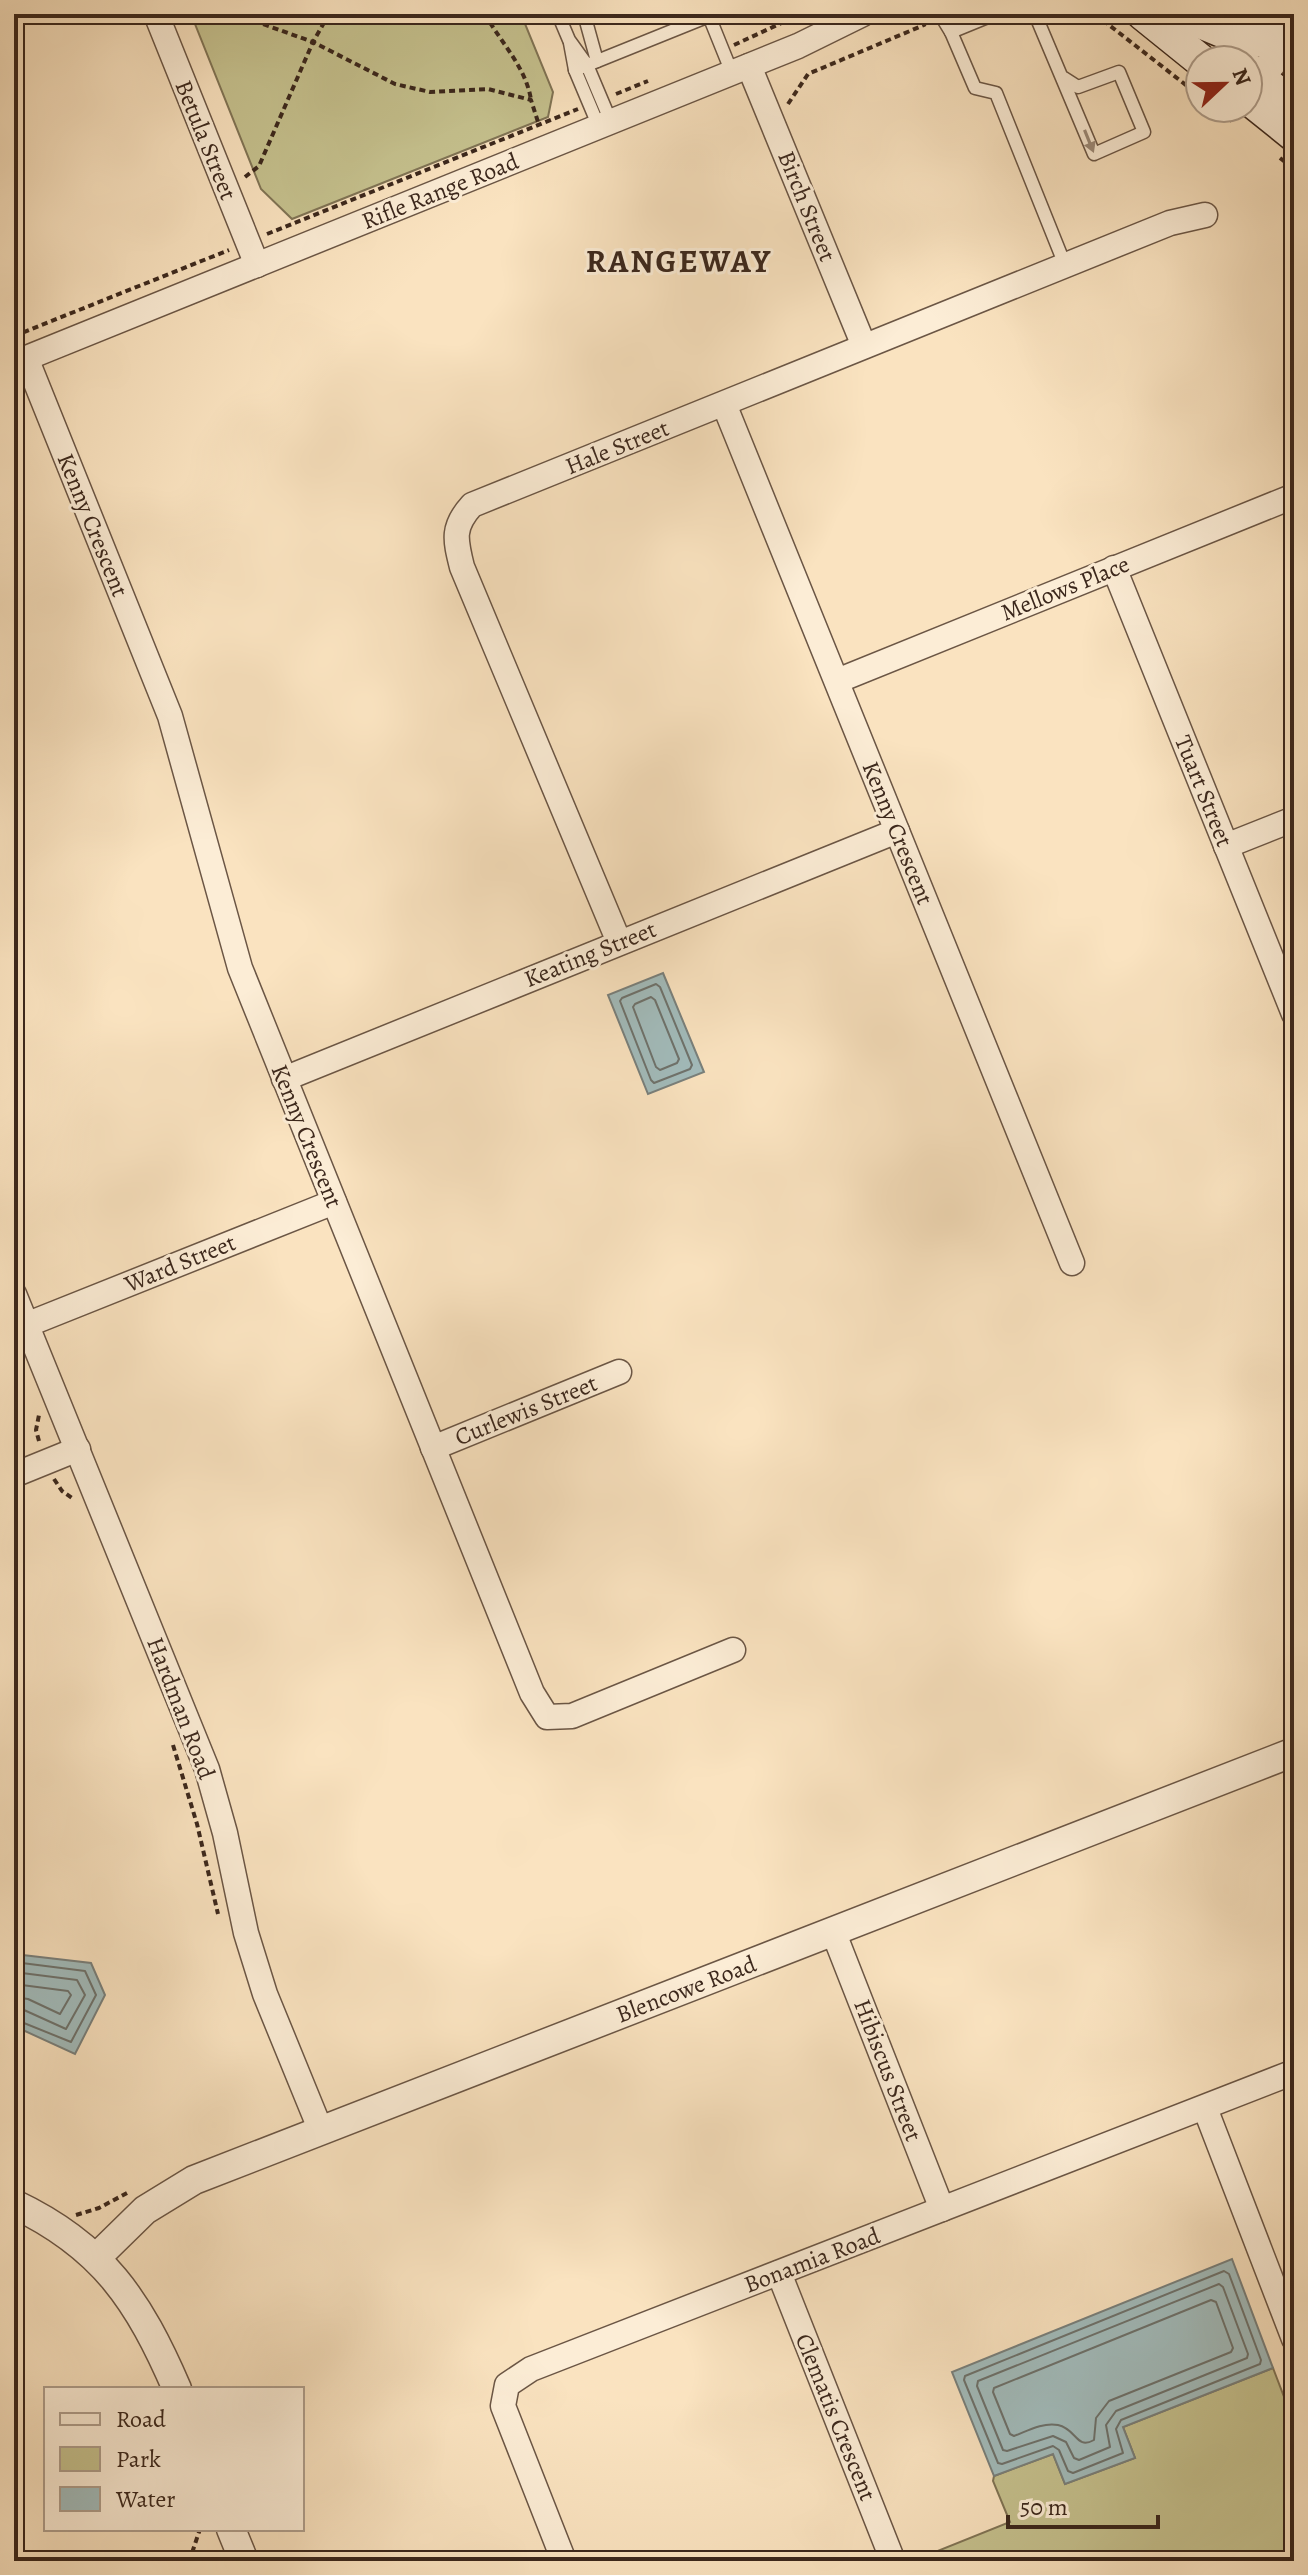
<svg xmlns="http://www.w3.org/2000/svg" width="1308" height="2575" viewBox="0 0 1308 2575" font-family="Alegreya,serif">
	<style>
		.green { fill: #c5c18e; stroke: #807455; stroke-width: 2 }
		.water { fill: #a2bcbc; stroke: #79807c; stroke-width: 2 }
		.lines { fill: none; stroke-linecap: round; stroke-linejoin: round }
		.shore { stroke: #6e726c; stroke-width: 2 }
		.service-casing { stroke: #6b5645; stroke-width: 15 }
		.minor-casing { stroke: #6b5645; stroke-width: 27 }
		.tertiary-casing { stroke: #6b5645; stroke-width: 31 }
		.secondary-casing { stroke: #3b271c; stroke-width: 35 }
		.path { stroke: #3b271c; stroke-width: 4; stroke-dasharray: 6 4; stroke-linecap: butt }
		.service { stroke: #fcedd6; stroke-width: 12 }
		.minor { stroke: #fcedd6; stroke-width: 24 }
		.tertiary { stroke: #fcedd6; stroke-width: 28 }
		.secondary { stroke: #fcedd6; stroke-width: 32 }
		.oneway { fill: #9c8a79 }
		.labels { text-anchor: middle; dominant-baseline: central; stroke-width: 6; stroke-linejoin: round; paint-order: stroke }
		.street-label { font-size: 24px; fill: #3b271c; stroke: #fcedd6 }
		.district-label { font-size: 32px; font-weight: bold; letter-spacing: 2px; fill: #3b271c; stroke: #fcedd6 }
	</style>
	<rect width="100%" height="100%" fill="#fae3c0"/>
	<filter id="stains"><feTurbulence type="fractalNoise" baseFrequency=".0025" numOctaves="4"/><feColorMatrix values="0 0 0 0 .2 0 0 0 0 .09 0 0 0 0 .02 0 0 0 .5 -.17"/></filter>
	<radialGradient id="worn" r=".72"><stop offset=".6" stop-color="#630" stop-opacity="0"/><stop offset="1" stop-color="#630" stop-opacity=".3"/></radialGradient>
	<!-- green -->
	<g class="green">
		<polygon points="191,14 521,14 553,92 548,117 292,219 261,189"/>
		<polygon points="1273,2368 1294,2423 1294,2561 921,2561 920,2558 1010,2522 993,2481 994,2476 1053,2454 1065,2484 1135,2458 1123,2427"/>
	</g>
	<!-- water -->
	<g class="water">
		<polygon points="663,973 704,1072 648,1094 608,995"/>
		<polygon points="14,1954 91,1963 105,1995 75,2054 14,2026"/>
		<polygon points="1232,2259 1273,2368 1123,2427 1135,2458 1065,2484 1053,2454 994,2476 952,2372"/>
	</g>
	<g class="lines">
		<!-- shore -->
		<g class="shore">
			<polygon points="656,984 660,987 692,1065 690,1069 654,1083 651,1080 620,1001 622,998"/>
			<polygon points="651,997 655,1000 679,1059 677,1063 660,1070 656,1067 633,1007 635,1004"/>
			<polyline points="14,1962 85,1971 96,1995 71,2042 14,2019"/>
			<polyline points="14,1972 77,1980 85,1995 66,2029 24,2010 14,2009"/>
			<polyline points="14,1984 68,1991 71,1995 60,2014 28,1999 14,1997"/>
			<polygon points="1224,2271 1229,2274 1261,2360 1260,2364 1121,2420 1116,2429 1123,2453 1073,2473 1068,2471 1059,2450 1053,2446 1002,2464 998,2463 964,2380 965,2376"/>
			<polygon points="1219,2284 1223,2287 1248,2354 1247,2358 1116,2411 1106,2425 1110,2447 1079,2460 1074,2458 1066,2442 1053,2436 1007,2451 1003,2450 977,2386 978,2381"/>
			<path d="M1211 2300 1216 2302 1233 2348 1231 2352 1109 2401 1096 2418 1094 2440C1076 2450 1077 2429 1058 2425 1043 2422 1027 2431 1014 2436L1010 2434 993 2392 994 2388Z"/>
		</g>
		<defs>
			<g id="service">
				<polyline points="558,14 569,40 587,65 611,122"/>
				<polyline points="584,14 597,61"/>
				<polyline points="940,14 951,32 995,14"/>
				<polyline points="1035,14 1094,154 1144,132 1119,72 1078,87 1064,78"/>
				<polyline points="951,32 975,88 996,93 1065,265"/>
				<polyline points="570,43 575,70 599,127"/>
				<polyline points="575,70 709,16 732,73"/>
			</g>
			<g id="minor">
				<polyline points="156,14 257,265"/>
				<polyline points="749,66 864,346"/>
				<polyline points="26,358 170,716 240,968 532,1693 547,1717 572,1716 733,1650"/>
				<polyline points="14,363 798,46 863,14"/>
				<polyline points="724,404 1072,1263"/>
				<polyline points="1114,568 1294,1014"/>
				<polyline points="837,681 1294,496"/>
				<polyline points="1226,846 1294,819"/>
				<path d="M619 942 462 567C455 539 452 527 472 505L1170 223 1205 215"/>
				<polyline points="284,1079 897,831"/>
				<polyline points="14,1294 207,1769 225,1833 246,1933 265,1994 321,2131"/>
				<polyline points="26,1325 334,1202"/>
				<polyline points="433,1448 619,1372"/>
				<polyline points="14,1475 78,1449"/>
				<polyline points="833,1931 942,2209"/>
				<polyline points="1205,2108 1294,2339"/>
				<polyline points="779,2273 893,2561"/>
				<polyline points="564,2561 503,2406 507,2385 531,2369 1294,2072"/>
			</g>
			<g id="tertiary">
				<polyline points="1248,94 1294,34"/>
				<path d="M14 2204C103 2246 139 2301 177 2389"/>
				<polyline points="97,2257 145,2210 194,2180 1294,1752"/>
				<polyline points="231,2529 244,2561"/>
			</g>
			<g id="secondary">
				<polyline points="1143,14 1200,60"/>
				<polyline points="1181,14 1241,39 1256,41 1294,29"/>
				<polyline points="1248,69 1294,105"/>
				<polyline points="1248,98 1294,135"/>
			</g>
		</defs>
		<!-- service casing -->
		<use href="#service" class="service-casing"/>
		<!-- minor casing -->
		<use href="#minor" class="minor-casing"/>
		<!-- tertiary casing -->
		<use href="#tertiary" class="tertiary-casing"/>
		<!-- secondary casing -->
		<use href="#secondary" class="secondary-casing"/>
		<!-- path -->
		<g class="path">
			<polyline points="235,14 313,42 395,84 430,92 488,89 531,100 539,125"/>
			<path d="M485 14C501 43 526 67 531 100"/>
			<polyline points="1095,14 1200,96"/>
			<polyline points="734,45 801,14"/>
			<polyline points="616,94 648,81"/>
			<polyline points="788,104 808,74 924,25 927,21"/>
			<polyline points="1216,108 1232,121"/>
			<polyline points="1280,158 1294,169"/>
			<polyline points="245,177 259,166 313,42 329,14"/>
			<polyline points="267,234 578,109"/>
			<polyline points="14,336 229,250"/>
			<polyline points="39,1441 36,1430 39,1415"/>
			<polyline points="54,1479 62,1491 72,1498"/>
			<polyline points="173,1745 197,1824 218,1914"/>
			<polyline points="76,2215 99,2208 127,2193"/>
			<polyline points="199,2561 193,2550 200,2529"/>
		</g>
		<!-- service -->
		<use href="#service" class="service"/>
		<!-- minor -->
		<use href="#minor" class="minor"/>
		<!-- tertiary -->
		<use href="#tertiary" class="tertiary"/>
		<!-- secondary -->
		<use href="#secondary" class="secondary"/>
	</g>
	<!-- one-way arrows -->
	<defs><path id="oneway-solid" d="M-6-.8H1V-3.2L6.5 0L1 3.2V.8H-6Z" transform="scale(2)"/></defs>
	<use class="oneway" href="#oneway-solid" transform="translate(1089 141) rotate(68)"/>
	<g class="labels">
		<!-- street labels -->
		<g class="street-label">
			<text transform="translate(206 140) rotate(68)">Betula Street</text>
			<text transform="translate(440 191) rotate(-22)">Rifle Range Road</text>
			<text transform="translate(807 206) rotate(68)">Birch Street</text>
			<text transform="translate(617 447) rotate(-22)">Hale Street</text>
			<text transform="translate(93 525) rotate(68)">Kenny Crescent</text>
			<text transform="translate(1065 588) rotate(-22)">Mellows Place</text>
			<text transform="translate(1204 791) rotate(68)">Tuart Street</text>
			<text transform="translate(898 833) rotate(68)">Kenny Crescent</text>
			<text transform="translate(590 954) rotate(-22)">Keating Street</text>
			<text transform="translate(307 1136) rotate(68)">Kenny Crescent</text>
			<text transform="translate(180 1263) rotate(-22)">Ward Street</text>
			<text transform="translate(526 1410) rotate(-22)">Curlewis Street</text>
			<text transform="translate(181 1708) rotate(69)">Hardman Road</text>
			<text transform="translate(686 1989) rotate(-21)">Blencowe Road</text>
			<text transform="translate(888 2070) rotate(69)">Hibiscus Street</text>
			<text transform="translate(812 2260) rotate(-21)">Bonamia Road</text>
			<text transform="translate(836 2417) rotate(68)">Clematis Crescent</text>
		</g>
		<!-- district labels -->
		<g class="district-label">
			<text x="679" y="261">RANGEWAY</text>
		</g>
	</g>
	<!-- margin -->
	<rect width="1308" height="2575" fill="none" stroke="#fae3c0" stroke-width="48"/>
	<rect x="16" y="16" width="1276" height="2543" fill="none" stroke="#3b271c" stroke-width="4"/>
	<rect x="24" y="24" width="1260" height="2527" fill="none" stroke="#3b271c" stroke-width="2"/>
	<!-- legend -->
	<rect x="44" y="2387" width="260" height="144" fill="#fcedd6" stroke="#af9e8c" stroke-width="2"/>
	<rect x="60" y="2413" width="40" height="12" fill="#fcedd6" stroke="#af9e8c" stroke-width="2"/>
	<text x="116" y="2427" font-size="24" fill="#3b271c">Road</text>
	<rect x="60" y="2447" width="40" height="24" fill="#c5c18e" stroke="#af9e8c" stroke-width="2"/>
	<text x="116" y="2467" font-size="24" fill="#3b271c">Park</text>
	<rect x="60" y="2487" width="40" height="24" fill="#a2bcbc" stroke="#af9e8c" stroke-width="2"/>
	<text x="116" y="2507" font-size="24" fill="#3b271c">Water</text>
	<!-- north arrow -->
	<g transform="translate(1224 84) rotate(68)"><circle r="38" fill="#fcedd6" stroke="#af9e8c" stroke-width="2"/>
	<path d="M0-6L14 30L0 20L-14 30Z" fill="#8f2418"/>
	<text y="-12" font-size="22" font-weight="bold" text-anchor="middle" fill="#3b271c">N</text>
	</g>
	<!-- scale -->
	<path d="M1008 2515v12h150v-12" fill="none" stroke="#3b271c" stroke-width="4"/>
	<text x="1020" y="2515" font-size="24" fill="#3b271c" stroke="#fcedd6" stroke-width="6" paint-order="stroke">50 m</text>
	<rect width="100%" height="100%" filter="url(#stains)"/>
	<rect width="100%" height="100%" fill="url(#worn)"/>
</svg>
